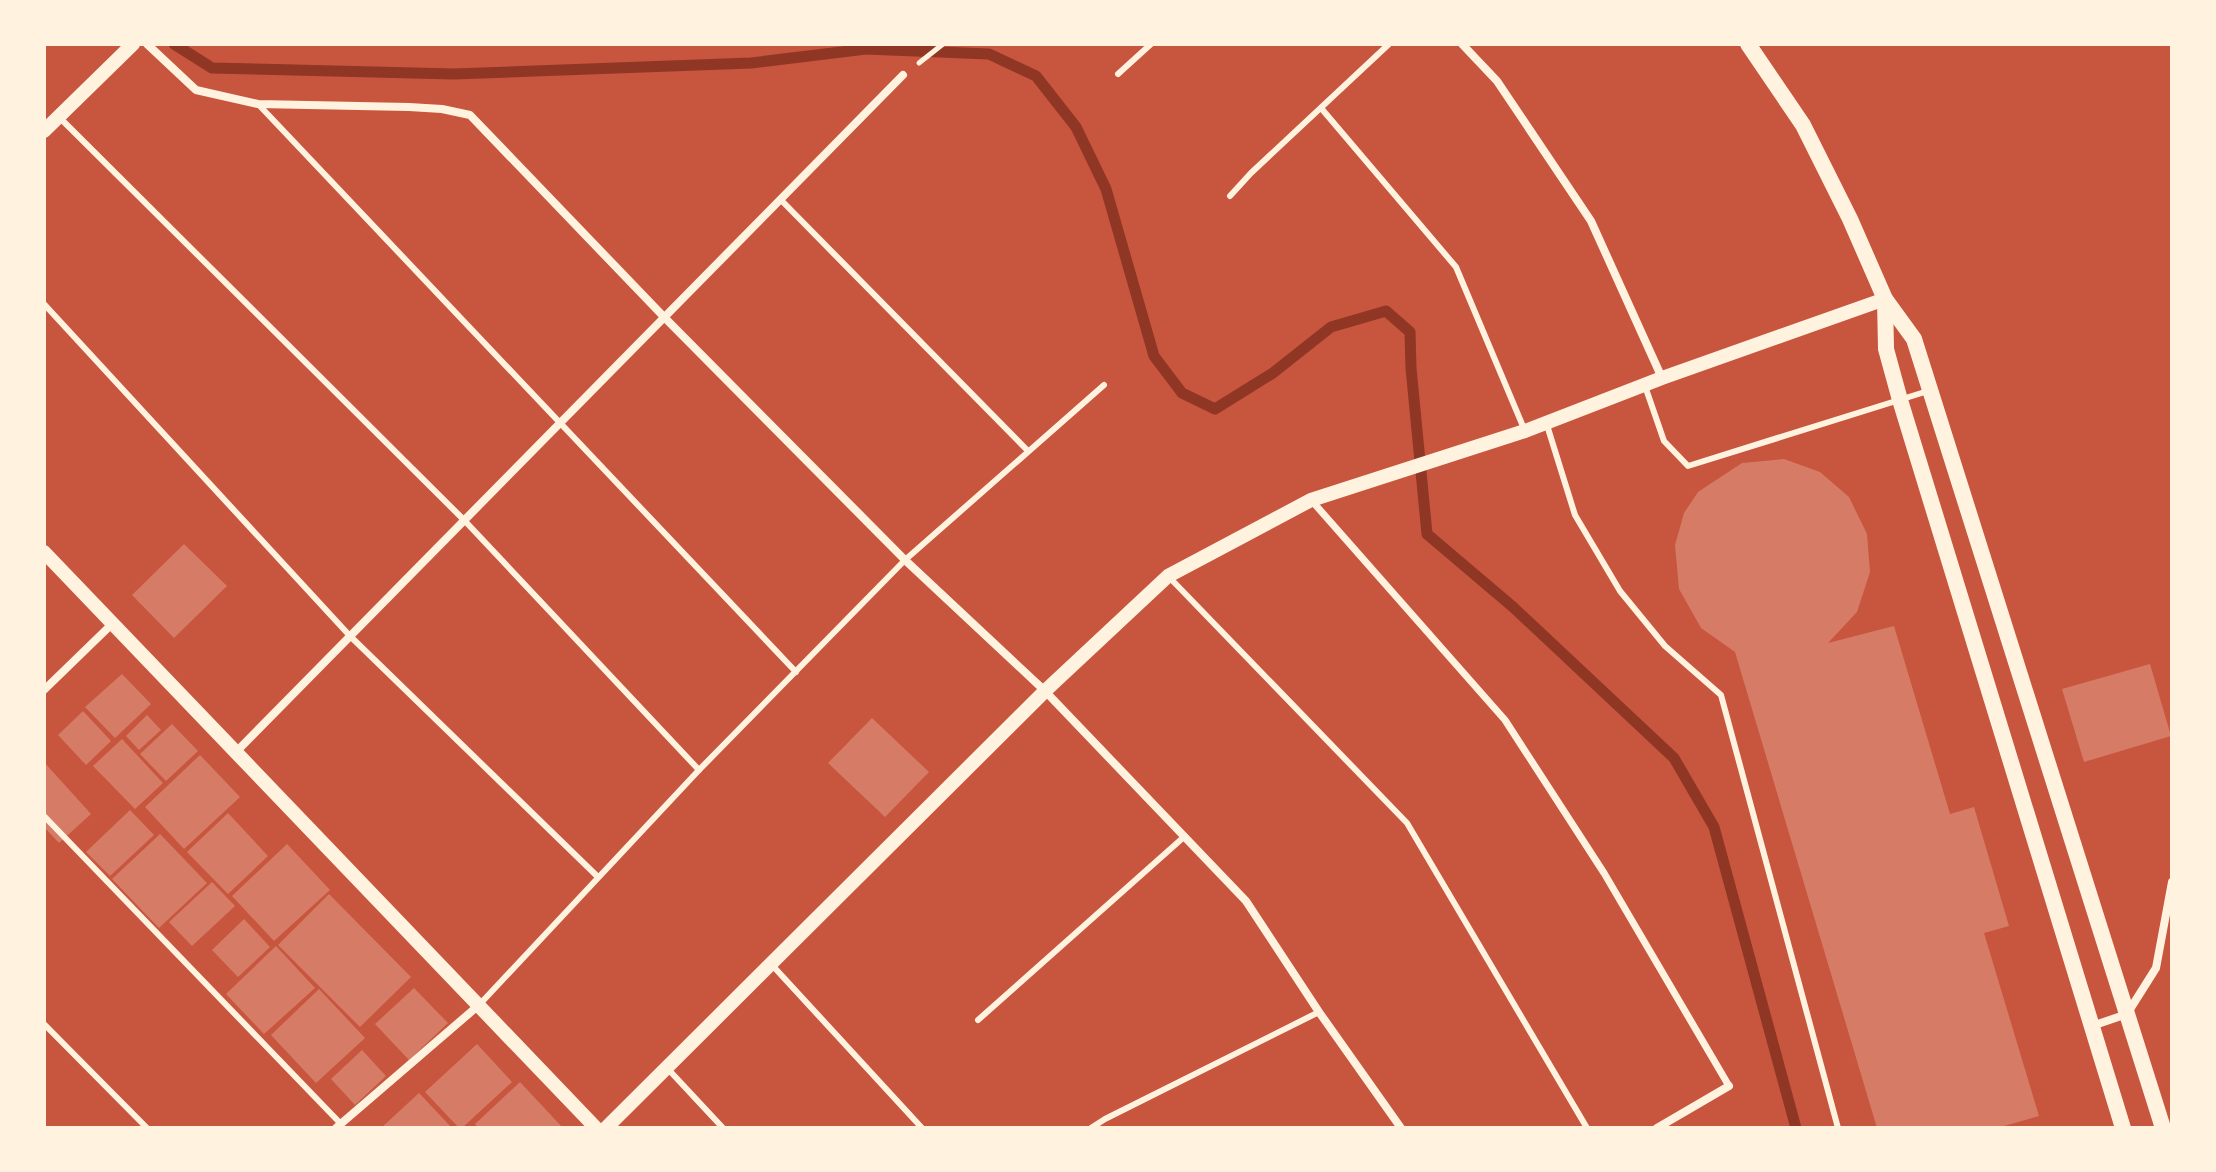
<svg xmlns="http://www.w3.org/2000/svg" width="2216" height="1172" viewBox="0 0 2216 1172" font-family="'DM Sans',sans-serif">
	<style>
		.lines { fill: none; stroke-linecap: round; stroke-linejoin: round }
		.stream { stroke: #8f3625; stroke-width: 11 }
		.building { fill: #d67c66 }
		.path { stroke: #fff3e0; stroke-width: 5 }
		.service { stroke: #fff3e0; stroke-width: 6 }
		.pedestrian { stroke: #fff3e0; stroke-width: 7 }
		.minor { stroke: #fff3e0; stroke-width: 8 }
		.tertiary { stroke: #fff3e0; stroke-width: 14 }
		.secondary { stroke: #fff3e0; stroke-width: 16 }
	</style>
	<rect width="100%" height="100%" fill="#c8553d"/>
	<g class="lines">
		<!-- stream -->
		<polyline class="stream" points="174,44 212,68 454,74 751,63 866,49 989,54 1036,76 1076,127 1106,189 1154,356 1182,393 1215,409 1273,373 1331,327 1386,311 1410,332 1411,368 1427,534 1513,607 1674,758 1714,827 1796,1128"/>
	</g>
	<!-- building -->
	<g class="building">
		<polygon points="1784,459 1820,472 1849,497 1867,534 1870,572 1857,612 1828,643 1894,626 1950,814 1974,807 2009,926 1984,933 2039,1116 1997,1128 1877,1128 1735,652 1701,628 1679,589 1675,545 1684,513 1698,492 1742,463"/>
		<polygon points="184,544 227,586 174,638 132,595"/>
		<polygon points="2150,664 2171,736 2084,762 2062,689"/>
		<polygon points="122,674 151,704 115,738 85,707"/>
		<polygon points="83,711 111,741 86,765 58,735"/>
		<polygon points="147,715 161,730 139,750 126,736"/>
		<polygon points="872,718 929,772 885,817 828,763"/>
		<polygon points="172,724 198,751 166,781 140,754"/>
		<polygon points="122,739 163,783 135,809 93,766"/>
		<polygon points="200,755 240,797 184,849 145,807"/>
		<polygon points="44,762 91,814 59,843 44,827"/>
		<polygon points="130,810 154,835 110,876 86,852"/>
		<polygon points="228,813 268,856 228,894 187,852"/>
		<polygon points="160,834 207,883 159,928 112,879"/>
		<polygon points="287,844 330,890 274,941 232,896"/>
		<polygon points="212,882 235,906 192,946 169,922"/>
		<polygon points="329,894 411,977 360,1027 278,945"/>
		<polygon points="244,919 270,947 238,977 212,950"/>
		<polygon points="276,946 315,988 264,1034 226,994"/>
		<polygon points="414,988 448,1023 409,1060 375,1024"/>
		<polygon points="319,989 365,1038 316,1083 271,1035"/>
		<polygon points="477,1044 512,1082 462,1128 459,1128 425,1092"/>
		<polygon points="362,1050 386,1076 355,1105 331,1079"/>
		<polygon points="520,1082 563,1128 478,1128 475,1124"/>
		<polygon points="419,1093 452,1128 381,1128"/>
	</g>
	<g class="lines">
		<!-- path -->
		<polyline class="path" points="919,63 943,44"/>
		<!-- service -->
		<g class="service">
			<polyline points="1118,74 1151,44"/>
			<polyline points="258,104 796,672"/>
			<polyline points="1321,108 1456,267 1525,431"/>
			<polyline points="60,118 464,520 699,770"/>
			<polyline points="1230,196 1251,173 1389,44"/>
			<polyline points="781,200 1028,451"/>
			<polyline points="44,304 350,636 598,877"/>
			<polyline points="1645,386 1664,441 1688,466 1928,391"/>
			<polyline points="1546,422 1575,515 1620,591 1665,646 1721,695 1838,1128"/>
			<polyline points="1169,577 1407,823 1587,1128"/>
			<polyline points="44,816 341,1124"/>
			<polyline points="772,965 922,1128"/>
			<polyline points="480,1004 699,770 905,560 1104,385"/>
			<polyline points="978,1020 1185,836"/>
			<polyline points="44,1024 147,1128"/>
			<polyline points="668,1069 723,1128"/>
			<polyline points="1091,1128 1105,1119 1319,1012"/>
		</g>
		<!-- pedestrian -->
		<polyline class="pedestrian" points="1312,501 1505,720 1604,873 1729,1086"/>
		<!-- minor -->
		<g class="minor">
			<polyline points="147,44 196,90 258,104 409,107 442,109 470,115 665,318 905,560 1045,691 1246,901 1319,1012 1401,1128"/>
			<polyline points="1462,44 1497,81 1591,221 1662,378"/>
			<polyline points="44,690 113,623"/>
			<polyline points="236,752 903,75"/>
			<polyline points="2092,1026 2127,1014 2156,968 2172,882"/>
			<polyline points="336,1128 479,1005"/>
			<polyline points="1657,1128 1729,1086"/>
		</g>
		<!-- tertiary -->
		<g class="tertiary">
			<polyline points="44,131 133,44"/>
			<polyline points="44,552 596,1128"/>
			<polyline points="606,1128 1045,691 1168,576 1311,500 1525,431 1662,378 1885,299"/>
		</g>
		<!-- secondary -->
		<g class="secondary">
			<polyline points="1748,44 1803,125 1850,219 1885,299 1914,339 2163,1128"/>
			<polyline points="1885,299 1886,349 1900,400 2123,1128"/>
		</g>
	</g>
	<!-- border -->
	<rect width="2216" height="1172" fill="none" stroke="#fff3e0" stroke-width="92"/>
</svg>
